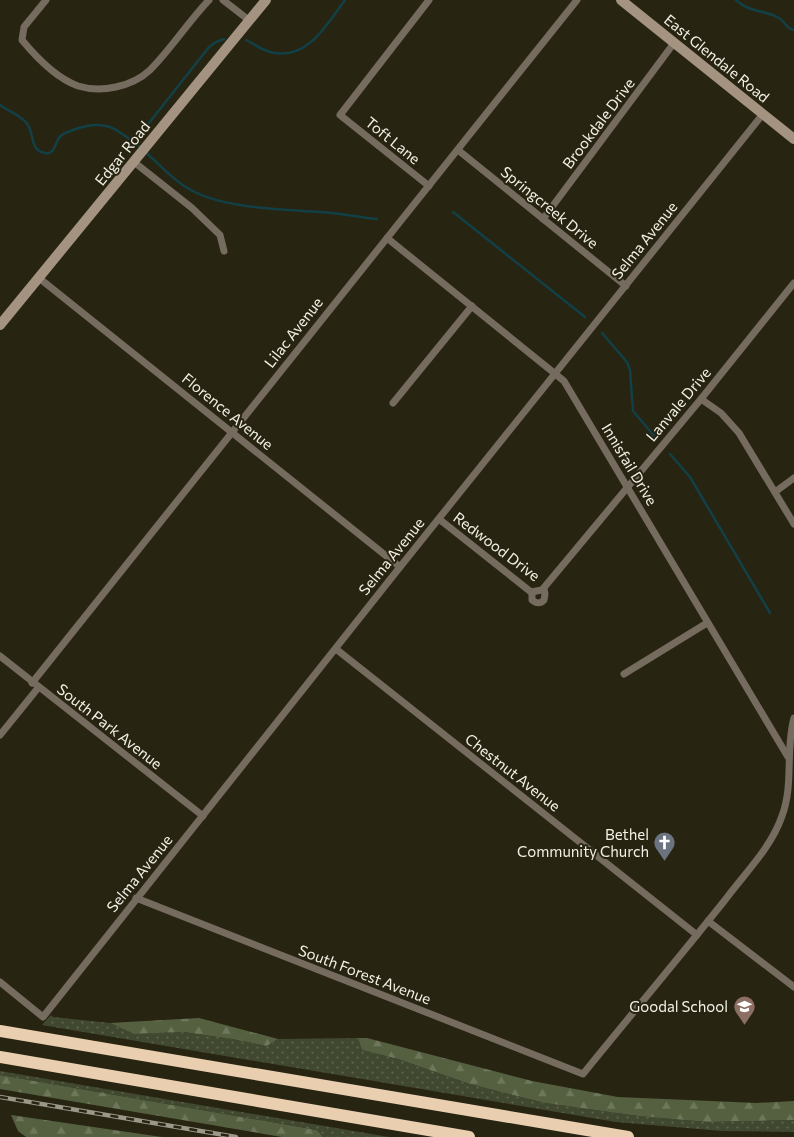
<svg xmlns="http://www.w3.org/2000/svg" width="794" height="1137" viewBox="0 0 794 1137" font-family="Commissioner,sans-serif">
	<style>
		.grass { fill: url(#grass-dots) }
		.forest { fill: url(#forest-firs) }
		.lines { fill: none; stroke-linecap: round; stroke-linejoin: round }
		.stream { stroke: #114047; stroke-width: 2.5 }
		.street { stroke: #756b5f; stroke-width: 7 }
		.secondary { stroke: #a49380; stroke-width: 10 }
		.highway { stroke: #e9cfb0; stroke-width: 12 }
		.rail-casing { stroke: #9b988a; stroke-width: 4.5 }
		.rail { stroke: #282412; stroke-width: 2.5; stroke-dasharray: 8; stroke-linecap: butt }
		.labels { text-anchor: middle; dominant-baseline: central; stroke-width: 4; stroke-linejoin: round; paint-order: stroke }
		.street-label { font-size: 15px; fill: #f3f0e5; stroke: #282412 }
		.poi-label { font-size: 15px; fill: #f3f0e5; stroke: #282412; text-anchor: end }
	</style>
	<defs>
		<pattern id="grass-dots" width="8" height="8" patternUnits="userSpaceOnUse" patternTransform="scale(1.25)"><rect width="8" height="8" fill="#404830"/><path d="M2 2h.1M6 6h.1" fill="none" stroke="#5c634e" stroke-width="1.8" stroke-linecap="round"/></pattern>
		<pattern id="forest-firs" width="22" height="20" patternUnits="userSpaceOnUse" patternTransform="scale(1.25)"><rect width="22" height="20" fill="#556040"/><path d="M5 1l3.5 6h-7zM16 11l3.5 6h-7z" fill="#6e775b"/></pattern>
	</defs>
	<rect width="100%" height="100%" fill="#282412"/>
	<!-- grass -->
	<g class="grass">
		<polygon points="51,1015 53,1017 110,1023 134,1034 182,1032 232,1039 267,1046 278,1039 358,1038 362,1050 398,1059 470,1084 545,1103 638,1116 707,1122 794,1120 794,1132 722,1131 616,1122 42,1025"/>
		<polygon points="0,1071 389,1137 323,1137 317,1130 0,1075"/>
	</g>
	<!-- forest -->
	<g class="forest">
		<polygon points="199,1018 278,1039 267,1046 232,1039 183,1032 134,1034 110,1023"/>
		<polygon points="358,1038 367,1038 532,1081 618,1097 757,1103 794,1101 794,1120 707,1122 638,1116 545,1103 470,1084 398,1059 362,1050"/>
		<polygon points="0,1075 317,1130 323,1137 282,1137 0,1089"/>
		<polygon points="11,1115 162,1137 26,1137 18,1131"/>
	</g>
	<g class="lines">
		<!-- stream -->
		<g class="stream">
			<path d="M736 0C750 13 766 10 779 18 786 22 785 28 794 30"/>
			<path d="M246 40C254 44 262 50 270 52 307 62 327 24 345 0"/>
			<path d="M0 105C9 112 22 115 28 125 34 134 30 151 45 153 55 155 55 143 59 138 62 133 70 131 76 129 107 118 118 130 141 148"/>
			<polyline points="130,139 138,135 145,128 209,47 216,42 224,39"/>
			<path d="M145 152C160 164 171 179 189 189 224 209 280 209 320 212 339 213 358 217 377 219"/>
			<polyline points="453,212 585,317"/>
			<polyline points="602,333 627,362 630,370 633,411 656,438"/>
			<polyline points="670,454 690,477 770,613"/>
		</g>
		<!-- street -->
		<g class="street">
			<path d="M46 0 24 27 22 40C36 57 56 78 78 86 101 93 132 87 150 70 171 49 188 22 209 0"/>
			<polyline points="223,0 250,21"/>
			<polyline points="458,150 626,286"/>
			<polyline points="134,162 192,208 220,235 224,251"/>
			<polyline points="429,186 340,115 429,0"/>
			<polyline points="543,219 674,43"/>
			<polyline points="387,238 564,381 788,757"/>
			<polyline points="39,278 400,567"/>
			<polyline points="701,399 721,413 739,433 794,524"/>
			<polyline points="393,403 472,306"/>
			<polyline points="775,492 794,478"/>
			<polyline points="439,519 531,592 542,590 701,399 794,283"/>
			<path d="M532 592V600C537 604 540 604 544 600L545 594 544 589"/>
			<polyline points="336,649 697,935"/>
			<polyline points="0,656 203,816"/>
			<polyline points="624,674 707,623"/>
			<polyline points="32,683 577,0"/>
			<polyline points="0,735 38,688"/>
			<path d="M136 898 583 1074C630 1016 678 959 725 900 745 873 771 848 782 816 794 784 785 750 794 718"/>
			<polyline points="708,921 794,987"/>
			<polyline points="0,982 43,1017 400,567 763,114"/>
		</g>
		<!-- secondary -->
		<g class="secondary">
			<polyline points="621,0 794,139"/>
			<polyline points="0,325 266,0"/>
		</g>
		<!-- highway -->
		<g class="highway">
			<polyline points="0,1031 628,1137"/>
			<polyline points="0,1057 469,1137"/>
		</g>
		<defs>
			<polyline id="rail" points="0,1097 236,1137"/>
		</defs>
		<!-- rail casing -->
		<use href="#rail" class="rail-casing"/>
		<!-- rail -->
		<use href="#rail" class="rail"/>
	</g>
	<!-- icons -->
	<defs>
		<symbol id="church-pin" viewBox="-11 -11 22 30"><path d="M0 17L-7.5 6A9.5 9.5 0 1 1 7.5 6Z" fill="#6b7280" stroke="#282412"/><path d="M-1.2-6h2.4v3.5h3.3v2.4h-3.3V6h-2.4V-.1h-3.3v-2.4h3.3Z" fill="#fff"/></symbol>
		<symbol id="school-pin" viewBox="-11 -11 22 30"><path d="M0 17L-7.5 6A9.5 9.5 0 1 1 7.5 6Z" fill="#8d6e63" stroke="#282412"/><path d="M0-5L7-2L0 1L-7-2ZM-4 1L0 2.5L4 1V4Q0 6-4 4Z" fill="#fff"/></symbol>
	</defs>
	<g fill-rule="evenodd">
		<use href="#church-pin" x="652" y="830" width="25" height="34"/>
		<use href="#school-pin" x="732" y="994" width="25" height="34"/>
	</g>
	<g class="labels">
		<!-- street labels -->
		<g class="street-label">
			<text transform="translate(717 58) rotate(39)">East Glendale Road</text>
			<text transform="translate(598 123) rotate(-53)">Brookdale Drive</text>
			<text transform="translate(393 140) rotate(39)">Toft Lane</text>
			<text transform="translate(122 153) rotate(-51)">Edgar Road</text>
			<text transform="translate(550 207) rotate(39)">Springcreek Drive</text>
			<text transform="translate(644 240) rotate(-51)">Selma Avenue</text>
			<text transform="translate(293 332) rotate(-52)">Lilac Avenue</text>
			<text transform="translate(678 404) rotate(-50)">Lanvale Drive</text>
			<text transform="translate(228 411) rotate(39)">Florence Avenue</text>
			<text transform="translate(630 464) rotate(59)">Innisfail Drive</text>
			<text transform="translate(497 546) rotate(37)">Redwood Drive</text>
			<text transform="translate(391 556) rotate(-51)">Selma Avenue</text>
			<text transform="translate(110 726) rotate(38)">South Park Avenue</text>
			<text transform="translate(513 772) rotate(38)">Chestnut Avenue</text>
			<text transform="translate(139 873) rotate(-51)">Selma Avenue</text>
			<text transform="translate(365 974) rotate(21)">South Forest Avenue</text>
		</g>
		<!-- poi labels -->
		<g class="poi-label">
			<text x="649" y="834">Bethel<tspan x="649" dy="17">Community Church</tspan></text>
			<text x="728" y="1006">Goodal School</text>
		</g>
	</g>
</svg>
